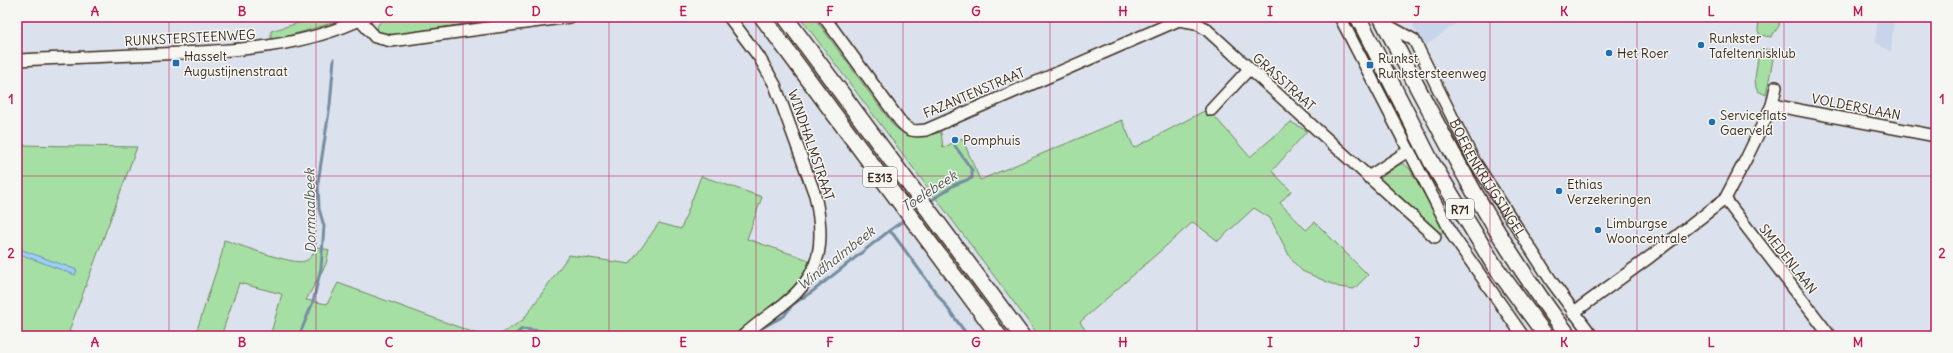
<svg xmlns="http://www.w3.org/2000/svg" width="1953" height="353" viewBox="0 0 1953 353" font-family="Delius,sans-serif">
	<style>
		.built { fill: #c8d4e9 }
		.green { fill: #a6dfa4; stroke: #708461 }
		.water { fill: #9bcff9; stroke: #758da1 }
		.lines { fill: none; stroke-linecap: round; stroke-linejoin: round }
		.stream { stroke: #758da1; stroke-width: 3 }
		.minor-casing { stroke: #3b2a1e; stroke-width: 14 }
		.highway-casing { stroke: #3b2a1e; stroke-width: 18 }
		.minor { stroke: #f6f6f2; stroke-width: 11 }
		.highway { stroke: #f6f6f2; stroke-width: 15 }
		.grid { fill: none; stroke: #c2185b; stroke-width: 1; stroke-opacity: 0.55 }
		.poi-dot { fill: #1f6fb2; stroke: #f6f6f2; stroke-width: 1.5 }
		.labels { text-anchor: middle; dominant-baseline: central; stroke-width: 3; stroke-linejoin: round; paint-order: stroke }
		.shield { fill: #f6f6f2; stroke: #73675e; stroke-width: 1 }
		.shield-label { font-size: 12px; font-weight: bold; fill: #3b2a1e }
		.street-label { font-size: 13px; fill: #3b2a1e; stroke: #f6f6f2 }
		.poi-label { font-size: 13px; fill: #3b2a1e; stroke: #f6f6f2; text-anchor: start }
		.water-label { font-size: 14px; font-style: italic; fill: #535355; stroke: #f6f6f2 }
		.neatline { fill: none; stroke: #c2185b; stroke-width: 1.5 }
		.grid-label { font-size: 13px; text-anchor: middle; font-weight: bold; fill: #c2185b }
	</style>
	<rect width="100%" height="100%" fill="#dbe2ed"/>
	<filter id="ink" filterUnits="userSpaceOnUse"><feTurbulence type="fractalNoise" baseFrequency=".025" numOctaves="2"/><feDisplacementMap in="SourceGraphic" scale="8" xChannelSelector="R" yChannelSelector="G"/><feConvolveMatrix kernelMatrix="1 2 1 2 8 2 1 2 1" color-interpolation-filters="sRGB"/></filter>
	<g filter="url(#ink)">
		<!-- built -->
		<g class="built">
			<polygon points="1409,17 1465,17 1424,47"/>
			<polygon points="1878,17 1894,17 1891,52 1875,42"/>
		</g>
		<!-- green -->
		<g class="green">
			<polygon points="319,17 353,17 271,41 271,31"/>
			<path d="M389 17H492V20L386 36 378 32C375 23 383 20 389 17Z"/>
			<path d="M800 17H814L893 125C910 141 920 137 941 132L943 148 962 138 980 180 1122 120 1134 148 1208 109 1250 157 1291 122 1307 131 1272 171 1291 191 1280 203 1306 230 1315 222 1368 275 1354 289 1339 287 1302 271 1291 259 1270 218 1254 208 1218 241 1193 222 1080 322 1089 336H1039Z"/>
			<polygon points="1759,17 1780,17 1779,26 1771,37 1760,35 1758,31"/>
			<polygon points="1763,49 1772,50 1774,54 1766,95 1758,91 1756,88 1755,78 1759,52"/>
			<polygon points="17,145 137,147 69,331 79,336 17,336"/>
			<polygon points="1400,164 1404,164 1410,169 1443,228 1442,233 1438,233 1435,230 1379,179"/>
			<polygon points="701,176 762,197 747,239 812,261 802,281 781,301 736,336 498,336 523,320 569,255 630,264 659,223 681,229"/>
			<path d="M224 240C238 244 294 266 305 261 311 259 314 252 317 247L329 250 326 264 306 300 327 304 338 283 483 336H270L282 294 239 283 221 336H195L222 253Z"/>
		</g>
		<!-- water -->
		<polygon class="water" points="17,248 77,270 75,275 17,253"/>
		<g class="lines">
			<!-- stream -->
			<g class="stream">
				<polyline points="325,17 326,21"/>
				<polyline points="929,202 954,185 972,178 972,170 955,146"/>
				<polyline points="889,231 907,218"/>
				<polyline points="758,330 784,316 792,305 813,291 889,231 893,234 968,336"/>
				<polyline points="299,336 313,302 321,268 324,226 319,209 318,182 330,105 334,59"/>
				<polyline points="514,336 522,329 592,336"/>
			</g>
			<defs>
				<g id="minor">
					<path d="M729 17 759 57 775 85 815 195C825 240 823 273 785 303 771 314 756 324 743 336"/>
					<path d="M824 17 900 121C909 131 912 132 926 130L1179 20 1196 23 1206 29 1435 237"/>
					<polyline points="1340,17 1453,236 1523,336"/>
					<polyline points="360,20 375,37 391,41 570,17"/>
					<path id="s1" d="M1385 24 1414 40 1473 159 1552 282 1592 336"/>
					<path d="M17 60C64 58 112 56 159 54 230 51 301 49 366 17"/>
					<polyline points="1772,105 1936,136"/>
					<polyline points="1211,110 1249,69"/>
					<polyline points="1368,177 1408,151"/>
					<polyline points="1725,199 1830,336"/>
					<polyline points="1573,313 1651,256 1725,199 1747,157 1772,105 1776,87"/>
				</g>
				<g id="highway">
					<polyline points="762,17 999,336"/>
					<polyline points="785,17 1022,336"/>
					<polyline points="1358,17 1432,163 1494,265 1546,336"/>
					<path d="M1381 17C1438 127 1493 238 1569 336"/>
				</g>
			</defs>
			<!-- minor casing -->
			<use href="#minor" class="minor-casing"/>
			<!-- highway casing -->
			<use href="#highway" class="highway-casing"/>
			<!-- minor -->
			<use href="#minor" class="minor"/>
			<!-- highway -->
			<use href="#highway" class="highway"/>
		</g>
	</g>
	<!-- grid -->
	<path class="grid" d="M169 17V336M316 17V336M463 17V336M609 17V336M756 17V336M903 17V336M1050 17V336M1197 17V336M1344 17V336M1490 17V336M1637 17V336M1784 17V336M17 176H1936"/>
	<!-- markers -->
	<g class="poi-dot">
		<circle cx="1701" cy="45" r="4"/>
		<circle cx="1609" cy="53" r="4"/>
		<rect x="172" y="59" width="8" height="8" rx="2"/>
		<rect x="1366" y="61" width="8" height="8" rx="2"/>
		<circle cx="1712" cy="122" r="4"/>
		<circle cx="955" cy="140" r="4"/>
		<circle cx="1559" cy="191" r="4"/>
		<circle cx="1598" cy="230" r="4"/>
	</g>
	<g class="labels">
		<!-- shield labels -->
		<g class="shield">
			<rect x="863" y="167" width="34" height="20" rx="3"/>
			<rect x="1446" y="199" width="28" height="20" rx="3"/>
		</g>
		<g class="shield-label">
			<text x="880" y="177">E313</text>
			<text x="1460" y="209">R71</text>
		</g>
		<!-- street labels -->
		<g class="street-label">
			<text transform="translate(190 38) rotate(-3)">RUNKSTERSTEENWEG</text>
			<text transform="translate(1284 82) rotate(42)">GRASSTRAAT</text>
			<text transform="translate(974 93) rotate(-23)">FAZANTENSTRAAT</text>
			<text transform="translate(1856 107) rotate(11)">VOLDERSLAAN</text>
			<text transform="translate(811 145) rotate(71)">WINDHALMSTRAAT</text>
			<text stroke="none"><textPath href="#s1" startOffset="190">BOERENKRIJGSINGEL</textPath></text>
			<text transform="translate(1788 259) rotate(52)">SMEDENLAAN</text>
		</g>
		<!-- poi labels -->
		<g class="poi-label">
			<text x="1709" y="38">Runkster<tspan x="1709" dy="15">Tafeltennisklub</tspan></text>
			<text x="1617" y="53">Het Roer</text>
			<text x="184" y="56">Hasselt<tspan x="184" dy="15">Augustijnenstraat</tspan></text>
			<text x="1378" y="58">Runkst<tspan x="1378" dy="15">Runkstersteenweg</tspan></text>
			<text x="1720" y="115">Serviceflats<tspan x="1720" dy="15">Gaerveld</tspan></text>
			<text x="963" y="140">Pomphuis</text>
			<text x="1567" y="184">Ethias<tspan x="1567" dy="15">Verzekeringen</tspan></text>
			<text x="1606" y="223">Limburgse<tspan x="1606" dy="15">Wooncentrale</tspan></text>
		</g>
		<!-- water labels -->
		<g class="water-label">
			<text transform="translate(929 191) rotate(-33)">Toelebeek</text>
			<text transform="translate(310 211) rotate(-91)">Dormaalbeek</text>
			<text transform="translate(836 258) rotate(-38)">Windhalmbeek</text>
		</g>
	</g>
	<!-- margin -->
	<rect width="1953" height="353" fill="none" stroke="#f6f6f2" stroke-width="44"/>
	<rect x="22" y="22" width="1909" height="309" class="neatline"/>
	<g class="grid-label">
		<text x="95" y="16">A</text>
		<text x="242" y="16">B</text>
		<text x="389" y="16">C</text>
		<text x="536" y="16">D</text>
		<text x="683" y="16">E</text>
		<text x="830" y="16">F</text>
		<text x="976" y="16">G</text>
		<text x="1123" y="16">H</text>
		<text x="1270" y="16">I</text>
		<text x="1417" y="16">J</text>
		<text x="1564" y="16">K</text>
		<text x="1711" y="16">L</text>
		<text x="1858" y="16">M</text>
		<text x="11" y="104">1</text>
		<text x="1942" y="104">1</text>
		<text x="11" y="258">2</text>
		<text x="1942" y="258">2</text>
		<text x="95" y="347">A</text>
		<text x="242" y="347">B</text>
		<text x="389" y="347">C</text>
		<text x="536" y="347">D</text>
		<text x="683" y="347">E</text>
		<text x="830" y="347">F</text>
		<text x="976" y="347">G</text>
		<text x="1123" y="347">H</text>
		<text x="1270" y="347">I</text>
		<text x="1417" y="347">J</text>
		<text x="1564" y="347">K</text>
		<text x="1711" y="347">L</text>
		<text x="1858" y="347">M</text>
	</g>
</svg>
